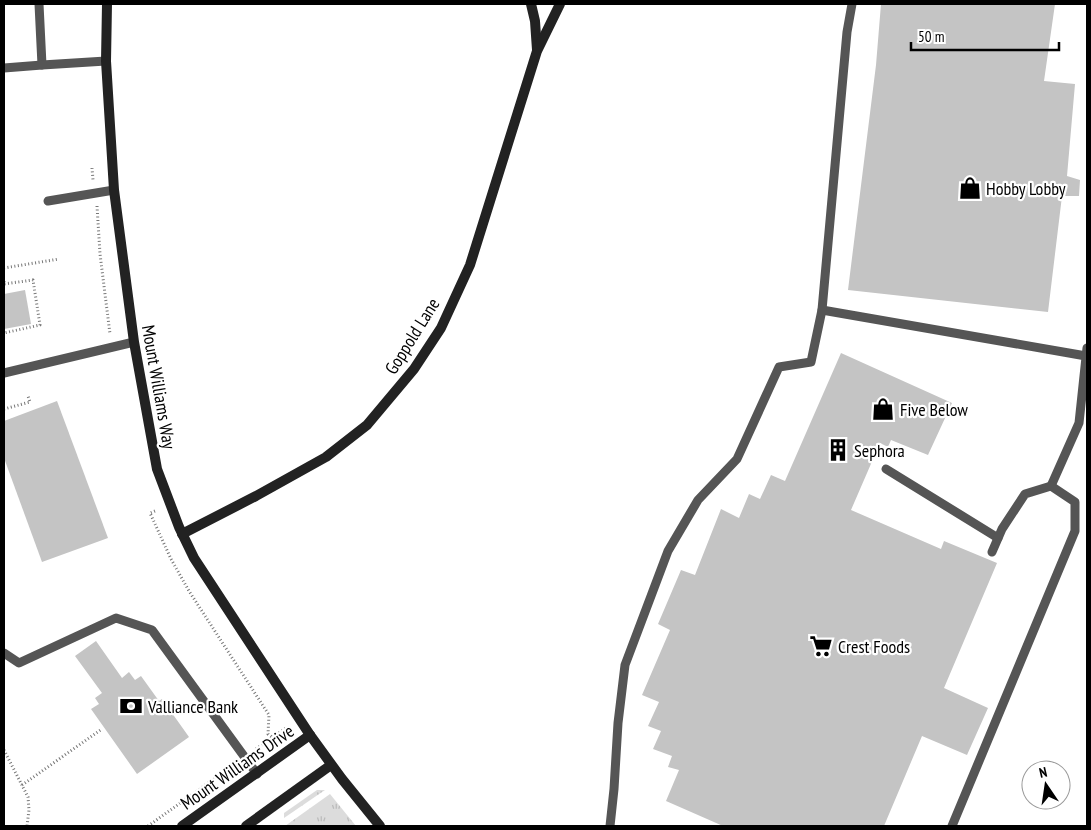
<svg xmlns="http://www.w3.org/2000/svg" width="1091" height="830" viewBox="0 0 1091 830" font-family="'PT Sans Narrow',sans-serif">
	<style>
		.grass { fill: url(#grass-tufts) }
		.building { fill: #c4c4c4 }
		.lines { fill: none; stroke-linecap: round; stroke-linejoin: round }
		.path { stroke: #777; stroke-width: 3; stroke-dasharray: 1 2.5; stroke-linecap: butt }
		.lane { stroke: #555; stroke-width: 9 }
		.secondary { stroke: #222; stroke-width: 10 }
		.labels { text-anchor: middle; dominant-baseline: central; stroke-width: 4.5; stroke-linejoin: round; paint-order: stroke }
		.poi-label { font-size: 18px; fill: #000; stroke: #fff; text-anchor: start }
		.street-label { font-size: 18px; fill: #000; stroke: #fff }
	</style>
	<defs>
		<pattern id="grass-tufts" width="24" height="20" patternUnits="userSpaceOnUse" patternTransform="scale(1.25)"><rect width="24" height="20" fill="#dcdcdc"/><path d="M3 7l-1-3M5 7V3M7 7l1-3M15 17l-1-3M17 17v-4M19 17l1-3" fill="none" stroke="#bbb"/></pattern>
	</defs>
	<rect width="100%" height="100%" fill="#fff"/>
	<!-- grass -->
	<g class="grass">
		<polygon points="317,790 325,790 284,818 284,813"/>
		<polygon points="330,794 356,826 285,826"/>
	</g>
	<!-- building -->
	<g class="building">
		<polygon points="881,4 1055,4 1044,81 1075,84 1067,176 1080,180 1079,196 1062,196 1048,312 848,290 876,65"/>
		<polygon points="25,290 31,324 4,329 4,294"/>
		<polygon points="841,353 952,403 928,455 891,440 888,447 880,443 851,510 941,549 944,541 997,563 944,688 988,708 967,755 922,736 884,826 723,826 666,801 679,770 668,767 672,756 653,749 661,731 648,726 659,702 642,695 670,630 658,624 681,570 695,575 721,509 739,518 749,494 760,499 771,475 785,481"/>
		<polygon points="57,401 108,538 42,562 4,458 4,421"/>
		<polygon points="96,641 122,678 129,672 135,680 141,676 159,701 162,699 189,737 137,774 91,709 99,704 95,698 102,693 75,656"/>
	</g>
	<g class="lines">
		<!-- path -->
		<g class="path">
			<polyline points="92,168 93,180"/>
			<polyline points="97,206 100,254 110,334"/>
			<polyline points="4,268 59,259"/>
			<polyline points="4,281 4,284 33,280 40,325 4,333"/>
			<polyline points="4,409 30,402 28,396"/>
			<polyline points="155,511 150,513 171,559 189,591 269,715 268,734 273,738"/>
			<polyline points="256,749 286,728"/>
			<polyline points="4,750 28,797 29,810 27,826"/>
			<polyline points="22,785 102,729"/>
			<polyline points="148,826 235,764"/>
		</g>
		<!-- lane -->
		<g class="lane">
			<polyline points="39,4 42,65"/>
			<polyline points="4,68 42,65 106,61"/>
			<polyline points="48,201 114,190"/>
			<polyline points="822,310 1086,356"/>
			<polyline points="4,373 134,342"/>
			<polyline points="886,469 998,538"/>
			<polyline points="1051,486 1079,423 1087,348"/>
			<polyline points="4,653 19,663 116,618 152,630 257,774"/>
			<polyline points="610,826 614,789 618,723 625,665 668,551 698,500 737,459 779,367 811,362 822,310 847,32 852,4"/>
			<polyline points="952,826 1075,531 1075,502 1051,486 1025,494 1002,529 992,552"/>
		</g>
		<!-- secondary -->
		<g class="secondary">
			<polyline points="107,4 106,61 114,190 134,342 157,469 179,527 194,558 310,735 342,779 380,826"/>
			<polyline points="531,4 535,21 537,50"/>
			<polyline points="182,534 256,496 326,457 367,425 414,369 441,328 470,265 537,51 560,4"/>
			<polyline points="182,826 310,735"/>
			<polyline points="246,826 331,765"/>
		</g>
	</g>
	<!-- icons -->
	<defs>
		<symbol id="shop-bare" viewBox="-9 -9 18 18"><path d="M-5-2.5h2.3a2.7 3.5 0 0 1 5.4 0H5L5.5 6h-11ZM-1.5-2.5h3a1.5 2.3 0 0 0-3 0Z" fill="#000" stroke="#fff" stroke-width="2.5" paint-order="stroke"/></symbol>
		<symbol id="building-bare" viewBox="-9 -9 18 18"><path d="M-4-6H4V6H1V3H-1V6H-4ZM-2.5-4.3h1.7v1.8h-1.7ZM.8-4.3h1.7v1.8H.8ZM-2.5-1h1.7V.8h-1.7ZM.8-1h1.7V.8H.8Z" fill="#000" stroke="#fff" stroke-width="2.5" paint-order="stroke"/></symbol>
		<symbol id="supermarket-bare" viewBox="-9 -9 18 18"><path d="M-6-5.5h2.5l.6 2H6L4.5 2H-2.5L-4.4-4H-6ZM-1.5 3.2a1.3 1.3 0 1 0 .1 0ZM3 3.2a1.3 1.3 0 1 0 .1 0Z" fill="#000" stroke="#fff" stroke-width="2.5" paint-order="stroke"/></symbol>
		<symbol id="bank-bare" viewBox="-9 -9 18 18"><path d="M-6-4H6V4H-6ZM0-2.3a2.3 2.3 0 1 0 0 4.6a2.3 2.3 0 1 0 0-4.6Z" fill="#000" stroke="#fff" stroke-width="2.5" paint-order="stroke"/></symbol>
	</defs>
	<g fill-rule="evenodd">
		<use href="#shop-bare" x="954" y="172" width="32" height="32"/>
		<use href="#shop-bare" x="867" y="393" width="32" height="32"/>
		<use href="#building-bare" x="822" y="434" width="32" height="32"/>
		<use href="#supermarket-bare" x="805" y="630" width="32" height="32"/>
		<use href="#bank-bare" x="115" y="690" width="32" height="32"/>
	</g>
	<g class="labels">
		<!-- poi labels -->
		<g class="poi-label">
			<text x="986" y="188">Hobby Lobby</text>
			<text x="900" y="409">Five Below</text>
			<text x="854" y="450">Sephora</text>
			<text x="838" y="646">Crest Foods</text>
			<text x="148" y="706">Valliance Bank</text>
		</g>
		<!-- street labels -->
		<g class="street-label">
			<text transform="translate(412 336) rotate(-58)">Goppold Lane</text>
			<text transform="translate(159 387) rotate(80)">Mount Williams Way</text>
			<text transform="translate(237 767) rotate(-35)">Mount Williams Drive</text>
		</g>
	</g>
	<!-- border -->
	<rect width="1091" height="830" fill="none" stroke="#000000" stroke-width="10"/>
	<!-- north arrow -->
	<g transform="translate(1046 785) rotate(347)"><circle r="24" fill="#ffffff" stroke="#999999"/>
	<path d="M0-4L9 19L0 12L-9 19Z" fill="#000000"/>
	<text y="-8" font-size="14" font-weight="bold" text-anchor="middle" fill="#000000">N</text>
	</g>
	<!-- scale -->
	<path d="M911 42v8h148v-8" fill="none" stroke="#000000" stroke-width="2.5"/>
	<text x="918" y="42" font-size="15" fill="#000000" stroke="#ffffff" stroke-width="4" paint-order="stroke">50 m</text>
</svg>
